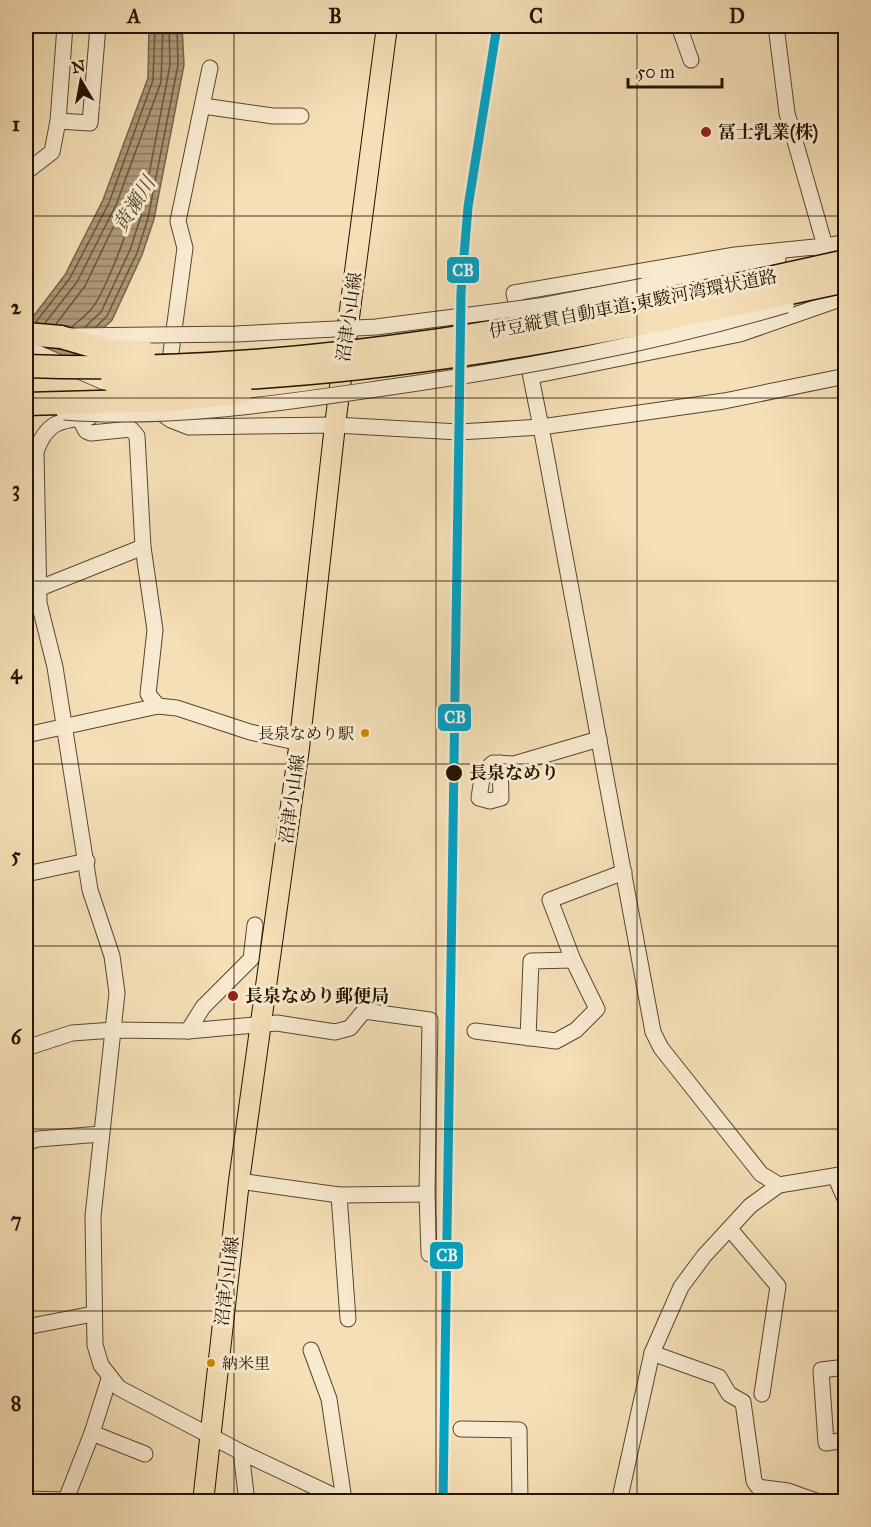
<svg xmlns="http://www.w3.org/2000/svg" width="871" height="1527" viewBox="0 0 871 1527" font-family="'IM FELL Great Primer','Noto Serif JP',serif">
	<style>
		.water { fill: url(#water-rules); stroke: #776448; stroke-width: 1.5 }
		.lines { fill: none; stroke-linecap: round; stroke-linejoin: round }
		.shore { stroke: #69573c; stroke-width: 1.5 }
		.minor-casing { stroke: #58472e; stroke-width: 17 }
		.major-casing { stroke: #241400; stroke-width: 22 }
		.highway-casing { stroke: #241400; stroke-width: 25 }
		.minor { stroke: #f8ead0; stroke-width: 15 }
		.major { stroke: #f5dfb6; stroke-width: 20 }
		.highway { stroke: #f5dfb6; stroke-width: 22 }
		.minor-bridge-casing { stroke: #58472e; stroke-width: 17; stroke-linecap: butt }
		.highway-bridge-casing { stroke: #241400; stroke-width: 25; stroke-linecap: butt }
		.minor-bridge { stroke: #f8ead0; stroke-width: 15 }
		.highway-bridge { stroke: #f5dfb6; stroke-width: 22 }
		.rail-1-casing { stroke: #f8ead0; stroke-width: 14 }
		.rail-1 { stroke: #02a2c4; stroke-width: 9 }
		.grid { fill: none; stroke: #241400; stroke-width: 1.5; stroke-opacity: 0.55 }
		.poi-dot { fill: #8f2418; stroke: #f8ead0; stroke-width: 2 }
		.bus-dot { fill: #cd8900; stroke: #f8ead0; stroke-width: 2 }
		.stop-dot { fill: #241400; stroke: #f8ead0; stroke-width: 2 }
		.labels { text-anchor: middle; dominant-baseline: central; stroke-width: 6; stroke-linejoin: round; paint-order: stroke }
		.bus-label { font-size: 16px; fill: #241400; stroke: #f8ead0; text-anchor: end }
		.poi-label { font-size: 18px; font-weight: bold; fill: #241400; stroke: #f8ead0; text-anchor: start }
		.street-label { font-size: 18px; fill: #241400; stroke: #f8ead0 }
		.stop-label { font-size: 18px; font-weight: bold; fill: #241400; stroke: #f8ead0; text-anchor: start }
		.water-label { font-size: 20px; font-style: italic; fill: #5b4a30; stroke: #f8ead0 }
		.line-badge { stroke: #f8ead0; stroke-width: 2 }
		.badge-label { font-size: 16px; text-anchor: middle; font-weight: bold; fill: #fff }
		.neatline { fill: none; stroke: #241400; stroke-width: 2 }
		.grid-label { font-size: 20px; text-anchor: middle; font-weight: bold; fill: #241400 }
	</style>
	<defs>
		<pattern id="water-rules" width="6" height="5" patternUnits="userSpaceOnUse" patternTransform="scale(1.5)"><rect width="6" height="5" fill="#ae9a78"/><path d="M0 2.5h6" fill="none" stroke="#8d7c60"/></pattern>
	</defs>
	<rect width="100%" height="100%" fill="#f5dfb6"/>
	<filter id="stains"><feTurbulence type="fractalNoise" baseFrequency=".00333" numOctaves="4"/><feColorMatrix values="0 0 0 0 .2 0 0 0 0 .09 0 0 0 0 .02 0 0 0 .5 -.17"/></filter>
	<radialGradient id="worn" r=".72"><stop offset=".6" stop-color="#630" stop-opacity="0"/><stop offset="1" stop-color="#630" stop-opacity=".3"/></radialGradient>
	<!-- water -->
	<polygon class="water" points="149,26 182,26 184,65 154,219 142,255 112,320 55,374 34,357 27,378 28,398 26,402 26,326 65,275 103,200 148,78"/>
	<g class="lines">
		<!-- shore -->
		<g class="shore">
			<polyline points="36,322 70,278 109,203 153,80 155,26"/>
			<polyline points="45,323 77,282 116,205 161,82 163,26"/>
			<path d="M56 324 85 286 131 190 135 189C140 205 105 292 93 307 87 315 78 321 72 327"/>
			<polyline points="85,327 101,312 130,250 141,216 170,65 169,26"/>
			<polyline points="96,327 107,316 137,253 148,218 178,65 177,26"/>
		</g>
		<defs>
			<g id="minor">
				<polyline points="679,26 691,60"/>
				<polyline points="776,26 787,113 825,246 735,255 514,293 541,427 724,401 846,376"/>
				<polyline points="26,27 26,26"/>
				<polyline points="203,106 273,116 301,116"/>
				<polyline points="58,121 90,123 98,26"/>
				<polyline points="26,172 52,152 58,121 65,26"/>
				<polyline points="815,248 846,242"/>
				<polyline points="643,286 778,259"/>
				<polyline points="26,348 118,388"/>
				<polyline points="168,375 185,248 178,221 210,68"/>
				<polyline points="532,376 740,334 846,297"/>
				<polyline points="154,408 171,420 189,427 335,425 459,432 541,427 653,1032 661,1048 761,1174 779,1185 846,1174"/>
				<path d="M90 417C60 420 46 422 36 452L39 603 55 667 90 890 112 956 117 993 93 1216 95 1345 101 1365 119 1388 241 1452 347 1502"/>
				<polyline points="79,418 86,431 91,433 131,429 137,436 143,547 155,630 148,694 158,706"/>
				<polyline points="40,588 143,547"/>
				<polyline points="26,735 158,706 177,708 250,732 300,743"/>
				<polyline points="500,763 501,798 490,801 479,798 483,772 493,763 514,764 599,739"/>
				<polyline points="26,874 87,861"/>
				<polyline points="188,1031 203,1007 251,959 255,925"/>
				<polyline points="475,1031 556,1041 576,1030 597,1009 573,960 550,900 624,872"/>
				<polyline points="528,1038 531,961 573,960"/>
				<polyline points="26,1048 72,1033 114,1030 188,1031 277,1023 335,1032 350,1028 364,1011 430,1020 427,1194 429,1254"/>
				<polyline points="26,1143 38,1139 101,1134"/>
				<polyline points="835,1176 846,1201"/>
				<polyline points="239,1181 339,1195 427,1194"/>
				<polyline points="339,1195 348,1319"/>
				<polyline points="730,1229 778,1286 762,1394"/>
				<polyline points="26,1327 93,1314"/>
				<polyline points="311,1350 329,1399 344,1500"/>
				<polyline points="652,1353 719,1377 729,1394 743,1402 754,1481 758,1487 788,1491 819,1502"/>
				<polyline points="846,1367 821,1370 826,1443 846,1440"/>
				<polyline points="461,1429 519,1430 520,1502"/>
				<polyline points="92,1433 145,1454"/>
				<polyline points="241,1452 247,1502"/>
				<polyline points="26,1499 66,1500"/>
				<polyline points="65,1502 92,1433 109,1379"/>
				<polyline points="619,1502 652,1353 681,1287 704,1256 750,1206 779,1185"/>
			</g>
			<polyline id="major" points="203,1502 239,1181 299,748 335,425 387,26"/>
			<polyline id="highway" points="26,334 61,337"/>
		</defs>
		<!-- minor casing -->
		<use href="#minor" class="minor-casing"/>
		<!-- major casing -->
		<use href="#major" class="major-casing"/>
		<!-- highway casing -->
		<use href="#highway" class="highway-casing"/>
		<!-- minor -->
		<use href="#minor" class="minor"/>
		<!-- major -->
		<use href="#major" class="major"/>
		<!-- highway -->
		<use href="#highway" class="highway"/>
		<defs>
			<g id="minor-bridge">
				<polyline points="70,336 236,334 376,327 539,306 643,286"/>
				<path d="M64 412C168 420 274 404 377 389 517 369 650 345 786 305"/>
			</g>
			<g id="highway-bridge">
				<polyline points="61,337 109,351 144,352"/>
				<path d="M26 366C303 377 577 321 846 261"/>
				<path d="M112 381C360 385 604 333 846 281"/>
				<polyline points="26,404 169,400 241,393"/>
			</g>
		</defs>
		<!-- minor-bridge casing -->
		<use href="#minor-bridge" class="minor-bridge-casing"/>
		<!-- highway-bridge casing -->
		<use href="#highway-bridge" class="highway-bridge-casing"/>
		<!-- minor-bridge -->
		<use href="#minor-bridge" class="minor-bridge"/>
		<!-- highway-bridge -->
		<use href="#highway-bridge" class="highway-bridge"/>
		<defs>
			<polyline id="rail-1" points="443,1502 461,292 468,207 497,26"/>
		</defs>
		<!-- rail-1 casing -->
		<use href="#rail-1" class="rail-1-casing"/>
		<!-- rail-1 -->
		<use href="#rail-1" class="rail-1"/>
	</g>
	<!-- grid -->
	<path class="grid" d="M234 26V1502M436 26V1502M637 26V1502M26 216H846M26 398H846M26 581H846M26 764H846M26 946H846M26 1129H846M26 1311H846"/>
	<!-- markers -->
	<g class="poi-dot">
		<circle cx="706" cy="132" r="6"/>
		<circle cx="233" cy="996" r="6"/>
	</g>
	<g class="bus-dot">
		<circle cx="365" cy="733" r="5"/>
		<circle cx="211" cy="1363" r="5"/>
	</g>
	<circle class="stop-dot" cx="454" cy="773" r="9"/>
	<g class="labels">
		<!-- bus labels -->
		<g class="bus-label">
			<text x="354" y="733">長泉なめり駅</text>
			<text x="222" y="1363" text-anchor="start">納米里</text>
		</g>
		<!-- poi labels -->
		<g class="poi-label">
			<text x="718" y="132">冨士乳業(株)</text>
			<text x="245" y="996">長泉なめり郵便局</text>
		</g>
		<!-- street labels -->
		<g class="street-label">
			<text transform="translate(633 304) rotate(-11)">伊豆縦貫自動車道;東駿河湾環状道路</text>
			<text transform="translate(349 317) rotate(-82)">沼津小山線</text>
			<text transform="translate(292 799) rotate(-82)">沼津小山線</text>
			<text transform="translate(227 1281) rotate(-83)">沼津小山線</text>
		</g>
		<!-- stop labels -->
		<g class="stop-label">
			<text x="469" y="773">長泉なめり</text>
		</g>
		<!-- water labels -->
		<g class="water-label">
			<text transform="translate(134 204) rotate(-58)">黄瀬川</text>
		</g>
	</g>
	<g class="line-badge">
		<rect x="446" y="256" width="34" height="28" rx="6" fill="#02a2c4"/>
		<rect x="437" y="703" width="35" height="29" rx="6" fill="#02a2c4"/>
		<rect x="429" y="1241" width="35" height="29" rx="6" fill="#02a2c4"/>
	</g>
	<g class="badge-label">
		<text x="463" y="276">CB</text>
		<text x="455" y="723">CB</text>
		<text x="447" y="1261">CB</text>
	</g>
	<!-- margin -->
	<rect width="871" height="1527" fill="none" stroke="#f5dfb6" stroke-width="66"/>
	<!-- north arrow -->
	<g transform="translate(81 81) rotate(350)" stroke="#f8ead0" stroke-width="4.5" paint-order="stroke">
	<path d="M0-4.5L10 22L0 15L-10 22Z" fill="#241400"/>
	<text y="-9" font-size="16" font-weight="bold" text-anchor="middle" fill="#241400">N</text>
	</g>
	<!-- scale -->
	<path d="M628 78v9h94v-9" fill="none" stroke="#241400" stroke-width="3"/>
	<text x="637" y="78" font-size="18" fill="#241400" stroke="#f8ead0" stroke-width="4.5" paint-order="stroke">50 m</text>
	<rect x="33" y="33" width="805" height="1461" class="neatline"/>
	<g class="grid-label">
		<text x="134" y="23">A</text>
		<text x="335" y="23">B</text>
		<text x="536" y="23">C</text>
		<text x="737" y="23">D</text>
		<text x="16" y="131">1</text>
		<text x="16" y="314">2</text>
		<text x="16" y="496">3</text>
		<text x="16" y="679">4</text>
		<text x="16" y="862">5</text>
		<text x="16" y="1044">6</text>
		<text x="16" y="1227">7</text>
		<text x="16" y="1410">8</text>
	</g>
	<rect width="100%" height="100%" filter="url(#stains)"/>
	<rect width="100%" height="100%" fill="url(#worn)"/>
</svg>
